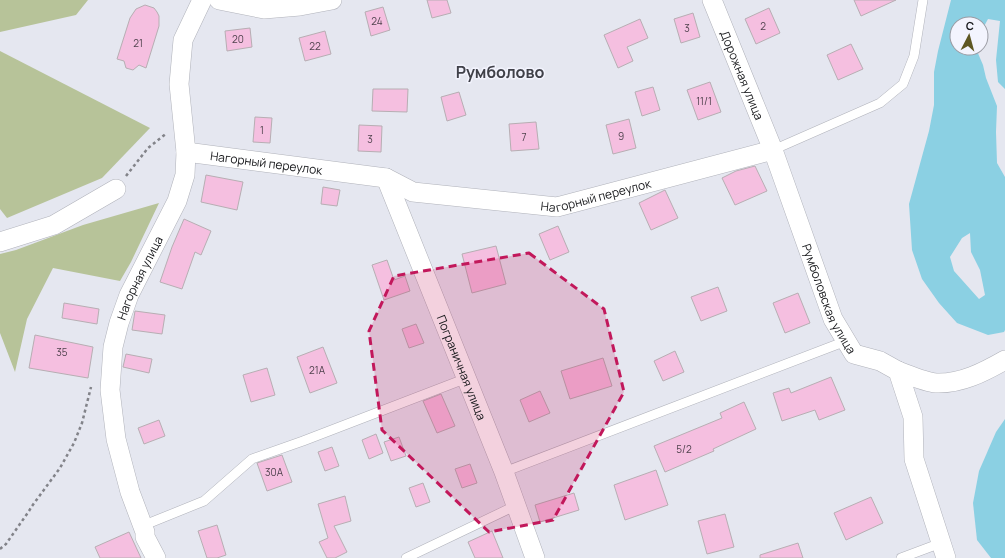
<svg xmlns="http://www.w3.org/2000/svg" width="1005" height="558" viewBox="0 0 1005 558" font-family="Manrope,sans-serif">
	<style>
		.green { fill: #b7c399 }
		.water { fill: #8bd0e3; fill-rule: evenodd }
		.building { fill: #f5bfe0; stroke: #b7aeb3 }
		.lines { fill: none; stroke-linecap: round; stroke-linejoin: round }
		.lane-casing { stroke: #b0b2ba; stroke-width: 10 }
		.street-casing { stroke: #b0b2ba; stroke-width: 20 }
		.path { stroke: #828389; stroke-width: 2.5; stroke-dasharray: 3 3; stroke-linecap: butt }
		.lane { stroke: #fff; stroke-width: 9 }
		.street { stroke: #fff; stroke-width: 19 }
		.marked { fill: #c2185b; fill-opacity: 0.2; stroke: #c2185b; stroke-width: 3; stroke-dasharray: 8 5; stroke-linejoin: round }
		.labels { text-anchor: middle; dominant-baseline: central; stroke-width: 3; stroke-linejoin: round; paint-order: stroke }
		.number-label { font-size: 10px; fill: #4f424d }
		.street-label { font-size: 12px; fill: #18191c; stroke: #f3f4fe }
		.district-label { font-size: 16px; font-weight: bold; fill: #404149; stroke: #f3f4fe }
	</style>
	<rect width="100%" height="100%" fill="#e5e7f0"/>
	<!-- green -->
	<g class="green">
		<polygon points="0,0 88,0 76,15 0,32"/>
		<polygon points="0,51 150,128 102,178 7,218 0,209"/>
		<polygon points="159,203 131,262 120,281 53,268 27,319 15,372 0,333 0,254 16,250 83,225"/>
	</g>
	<!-- water -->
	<g class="water">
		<path d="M951 0H1005V89L998 82 996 60 1000 21 988 19 981 32V24H957V48H977V51L983 65 986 78 997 106 996 132 997 163 1005 177V330L1004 332 988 335 957 323 939 303 922 279 912 250 909 204 929 131 934 105V72L938 51ZM970 233 971 252 980 270 985 295 979 299 954 271 950 257 962 238Z"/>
		<polygon points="1005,419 1005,558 991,558 977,540 973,503 979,471 996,432"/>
	</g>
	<!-- building -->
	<g class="building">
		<polygon points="427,0 447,0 451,13 432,18"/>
		<polygon points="854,0 896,0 861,16"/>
		<polygon points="145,5 154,8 157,12 159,16 159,26 146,68 139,65 133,70 126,68 124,61 117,59 130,18 136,9"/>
		<polygon points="383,7 390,30 371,36 365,12"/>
		<polygon points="769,8 780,33 756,44 745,19"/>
		<polygon points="693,13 700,37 681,43 674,19"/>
		<polygon points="640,19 648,38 627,47 633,61 618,68 604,35"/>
		<polygon points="250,28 252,47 227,51 225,31"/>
		<polygon points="325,31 331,54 305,61 299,38"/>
		<polygon points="851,44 863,69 838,80 827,55"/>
		<polygon points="710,82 721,112 698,120 687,90"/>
		<polygon points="653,87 660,110 642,116 635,92"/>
		<polygon points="373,89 408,89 407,112 372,111"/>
		<polygon points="459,92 466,115 447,121 441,97"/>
		<polygon points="255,117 272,118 270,143 253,142"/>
		<polygon points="629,119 636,148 613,154 606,125"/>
		<polygon points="536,122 539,149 511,151 509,124"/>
		<polygon points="359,125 382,126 381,152 358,151"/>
		<polygon points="755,166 767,191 735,205 722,178 736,171"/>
		<polygon points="206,175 243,182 237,210 201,202"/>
		<polygon points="323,187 340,190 337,206 321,204"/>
		<polygon points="665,190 678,218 651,230 639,203"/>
		<polygon points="184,219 211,231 201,255 195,252 182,289 160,282 172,247"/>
		<polygon points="558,226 569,252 550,260 539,234"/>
		<polygon points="496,246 506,284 472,293 462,254"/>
		<polygon points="387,260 394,280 405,276 410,291 384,300 372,265"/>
		<polygon points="718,287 727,311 701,321 691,297"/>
		<polygon points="798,293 810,323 785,333 773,303"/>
		<polygon points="64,303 99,309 97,324 62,318"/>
		<polygon points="135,311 165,315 162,334 132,330"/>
		<polygon points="416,324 424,343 409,348 402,329"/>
		<polygon points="35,335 93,347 88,378 29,368"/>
		<polygon points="323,347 337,383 310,393 297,357"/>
		<polygon points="675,351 684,372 663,381 654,361"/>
		<polygon points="126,354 152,359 149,373 123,367"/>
		<polygon points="603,358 612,386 570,399 561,371"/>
		<polygon points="267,368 275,395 251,402 243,375"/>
		<polygon points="831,377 845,410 819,420 815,410 782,421 773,393 789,388 791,393"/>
		<polygon points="540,391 550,413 529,422 520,400"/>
		<polygon points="441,394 455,426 437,433 423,401"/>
		<polygon points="744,402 756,429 713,449 714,451 665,472 654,446 722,418 720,413"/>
		<polygon points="159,420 165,436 144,444 138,428"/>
		<polygon points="376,434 383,453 369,459 362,440"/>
		<polygon points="399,437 406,456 391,461 384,442"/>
		<polygon points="332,447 339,466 325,471 318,452"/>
		<polygon points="282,455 292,482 267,491 257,463"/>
		<polygon points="470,464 477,483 462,488 455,469"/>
		<polygon points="656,470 668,505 625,520 614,485"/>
		<polygon points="423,483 430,502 416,507 409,488"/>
		<polygon points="574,493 579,510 540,522 535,505"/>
		<polygon points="345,496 351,521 334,526 347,552 335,558 327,558 319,542 328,538 318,504"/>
		<polygon points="871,497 883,523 846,540 834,513"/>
		<polygon points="725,514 734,547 707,554 698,521"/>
		<polygon points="217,525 226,555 217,558 207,558 198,531"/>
		<polygon points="492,531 503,558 475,558 468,542"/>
		<polygon points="129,532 141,558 100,558 95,547"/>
		<polygon points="798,543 803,558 760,558 760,555"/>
	</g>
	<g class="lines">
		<defs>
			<g id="lane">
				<polyline points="773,150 880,103 903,84 914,56 923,0"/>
				<polyline points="504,472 846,341"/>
				<polyline points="142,526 204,501 252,459 303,441 467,378"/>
				<polyline points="406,558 517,505"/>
				<polyline points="901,558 941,543"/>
			</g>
			<g id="street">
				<polyline points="219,0 264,9 300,6 332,0"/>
				<path id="s1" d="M712 0 773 150 833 319 854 354 880 361 898 371 913 417 914 459 946 558"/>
				<path id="s2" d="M186 152 386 178 413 192 557 207 773 150"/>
				<path id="s3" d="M386 178 504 472 535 558"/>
				<polyline points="0,242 54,225 116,189"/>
				<path d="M898 371C909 375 925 382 936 383 961 384 984 372 1005 360"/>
				<path id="s4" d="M156 558 145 537V532L130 492 116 439 110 390 113 347 119 323 129 295 177 201 185 175 186 152 179 84 183 40 202 0"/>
			</g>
		</defs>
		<!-- lane casing -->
		<use href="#lane" class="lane-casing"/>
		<!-- street casing -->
		<use href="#street" class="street-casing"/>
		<!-- path -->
		<g class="path">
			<polyline points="126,176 148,148 167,133"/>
			<polyline points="0,549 6,544 29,511 32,506 60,468 74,443 82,423 91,387"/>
		</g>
		<!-- lane -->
		<use href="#lane" class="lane"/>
		<!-- street -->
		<use href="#street" class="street"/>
	</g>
	<!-- marked area -->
	<path class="marked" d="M529 253 604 309 624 392 553 520 489 532 382 430 369 331 394 276Z"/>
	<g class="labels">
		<!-- number labels -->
		<g class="number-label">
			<text x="377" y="21">24</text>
			<text x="763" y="26">2</text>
			<text x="687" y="28">3</text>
			<text x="238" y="39">20</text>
			<text x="138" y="43">21</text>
			<text x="315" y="46">22</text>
			<text x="704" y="101">11/1</text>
			<text x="262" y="130">1</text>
			<text x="621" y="136">9</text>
			<text x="524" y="137">7</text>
			<text x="370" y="139">3</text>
			<text x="62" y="352">35</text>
			<text x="317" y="370">21А</text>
			<text x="684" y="449">5/2</text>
			<text x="274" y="472">30А</text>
		</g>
		<!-- street labels -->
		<g class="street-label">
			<text stroke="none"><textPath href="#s1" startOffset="81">Дорожная улица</textPath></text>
			<text stroke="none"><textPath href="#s2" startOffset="81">Нагорный переулок</textPath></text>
			<text stroke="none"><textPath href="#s2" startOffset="417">Нагорный переулок</textPath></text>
			<text stroke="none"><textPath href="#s4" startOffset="293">Нагорная улица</textPath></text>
			<text stroke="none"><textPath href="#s1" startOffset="321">Румболовская улица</textPath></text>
			<text stroke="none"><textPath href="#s3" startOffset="204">Пограничная улица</textPath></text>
		</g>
		<!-- district labels -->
		<g class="district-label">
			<text x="500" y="72">Румболово</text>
		</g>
	</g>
	<!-- north arrow -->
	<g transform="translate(969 36) rotate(6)"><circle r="19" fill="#f3f4fe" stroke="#9b9ca4"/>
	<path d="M0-3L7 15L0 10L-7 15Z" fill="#5e5723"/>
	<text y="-6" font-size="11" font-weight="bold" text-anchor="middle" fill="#18191c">С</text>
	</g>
</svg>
